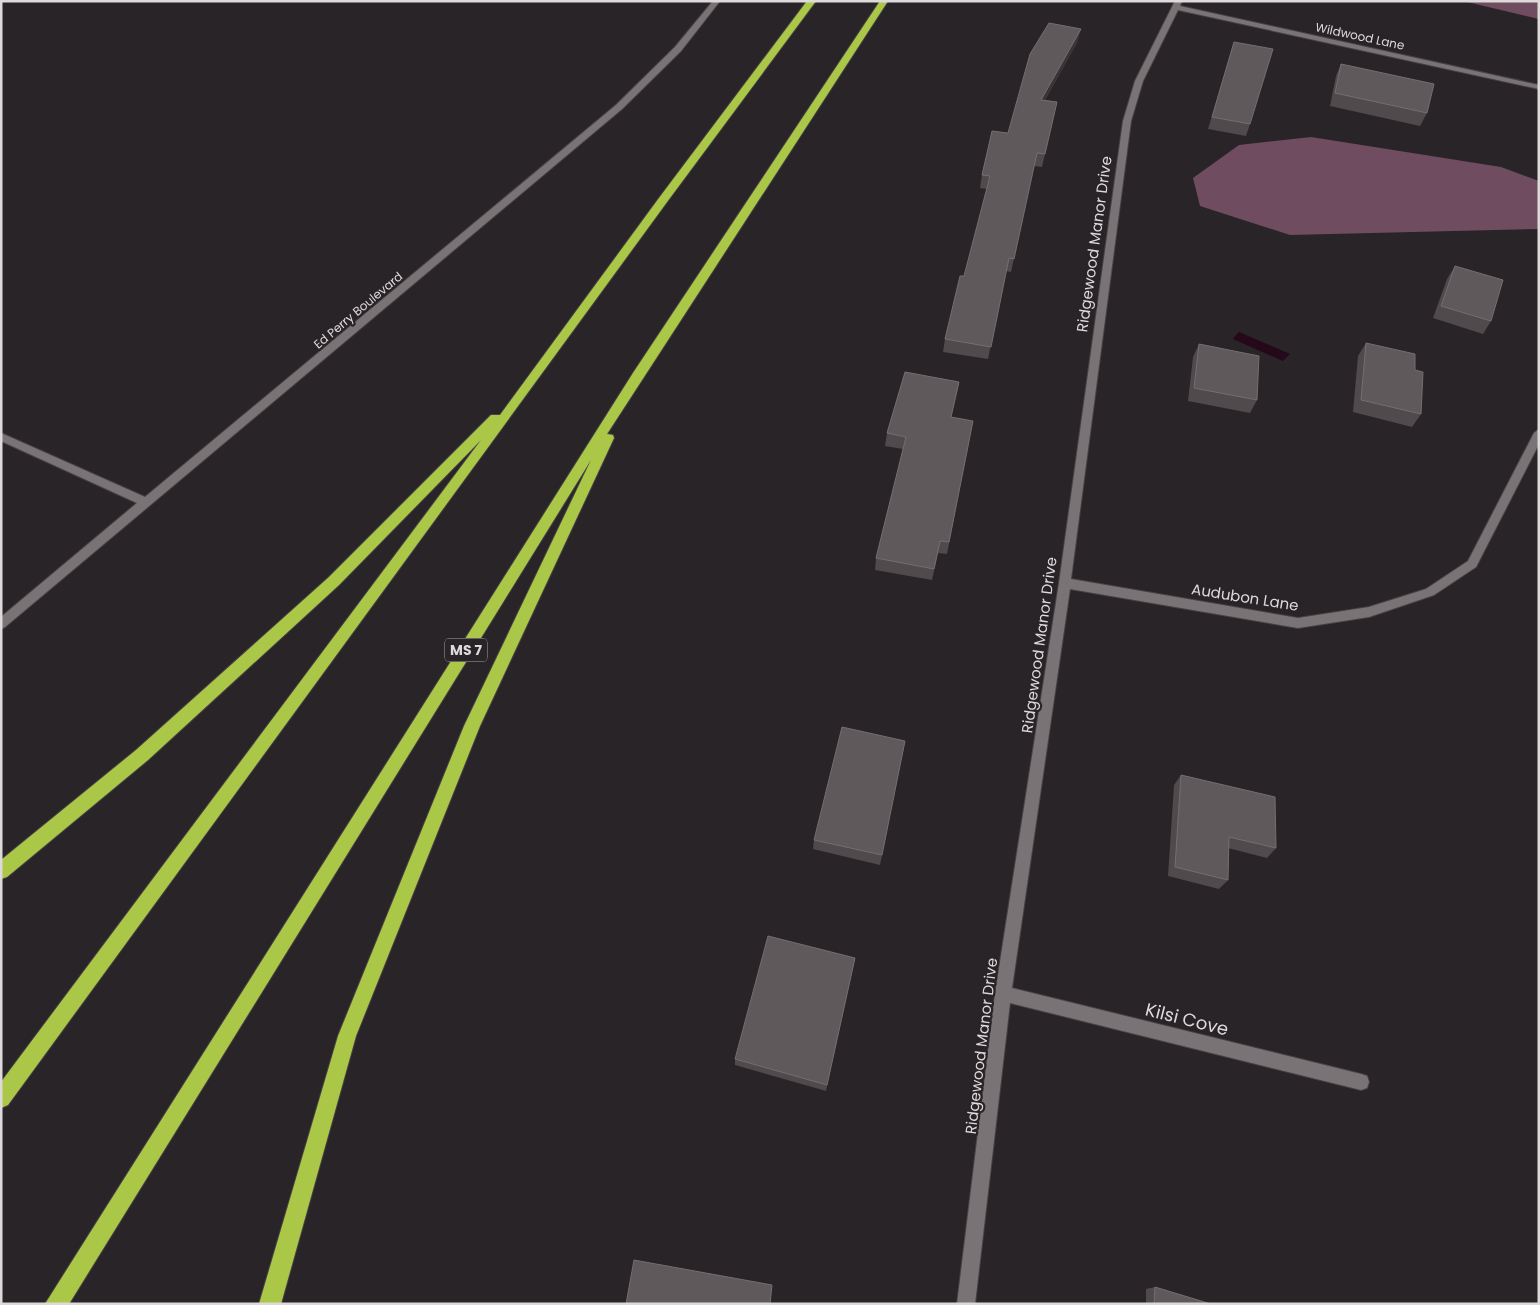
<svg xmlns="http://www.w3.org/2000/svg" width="1540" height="1305" viewBox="0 0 1540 1305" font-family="Poppins,sans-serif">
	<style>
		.forest { fill: #704c60 }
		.water { fill: #25081a }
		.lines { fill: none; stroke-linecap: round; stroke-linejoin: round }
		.minor-casing { stroke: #474245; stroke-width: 2 }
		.highway-casing { stroke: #474245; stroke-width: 2 }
		.minor { fill: #797376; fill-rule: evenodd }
		.highway { fill: #abc747; fill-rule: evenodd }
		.wall { fill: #504a4d }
		.shaded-wall { fill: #3a3437 }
		.building { fill: #5f595c; stroke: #736e70 }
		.labels { text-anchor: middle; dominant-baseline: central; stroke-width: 4.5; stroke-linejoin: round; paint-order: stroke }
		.far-street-label { font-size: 12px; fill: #dedadc; stroke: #292427 }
		.shield { fill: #292427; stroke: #a8a3a6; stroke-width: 1 }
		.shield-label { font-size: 14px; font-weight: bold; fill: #dedadc }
		.street-label { font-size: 15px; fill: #dedadc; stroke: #292427 }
		.near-street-label { font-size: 18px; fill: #dedadc; stroke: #292427 }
	</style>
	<rect width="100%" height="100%" fill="#292427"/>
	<!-- forest -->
	<g class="forest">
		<polygon points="1463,1 1539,1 1539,19"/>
		<polygon points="1311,137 1501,167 1539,181 1539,229 1290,235 1200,206 1193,178 1239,145"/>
	</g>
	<!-- water -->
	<polygon class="water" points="1239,332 1290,354 1283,361 1233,339"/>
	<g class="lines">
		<defs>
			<g id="minor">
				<polygon points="713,1 720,1 681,51 622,109 5,627 1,629 1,617 137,503 1,441 1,433 145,497 616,105 675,47"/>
				<polygon points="1175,1 1182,1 1180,6 1539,85 1539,89 1178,10 1143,81 1131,121 1071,579 1298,618 1369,607 1426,589 1468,561 1534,433 1539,429 1539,444 1476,567 1434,595 1369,617 1298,628 1070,589 1012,988 1361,1074 1367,1076 1369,1082 1367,1088 1361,1090 1010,1003 975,1304 957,1304 995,994 1059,583 1123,121 1135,81"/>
			</g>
			<g id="highway">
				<polygon points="807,1 816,1 667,202 8,1105 1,1108 1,1082 481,440 339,585 148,760 7,877 1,879 1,860 136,750 329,577 491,415 500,415 659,198"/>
				<polygon points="880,1 888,1 607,434 613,435 614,438 480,726 356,1036 281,1304 259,1304 338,1036 464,726 591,460 69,1304 45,1304 633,373"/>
			</g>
		</defs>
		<!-- minor casing -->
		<use href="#minor" class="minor-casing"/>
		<!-- highway casing -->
		<use href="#highway" class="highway-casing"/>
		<!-- minor -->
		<use href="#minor" class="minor"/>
		<!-- highway -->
		<use href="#highway" class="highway"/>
	</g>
	<!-- wall -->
	<g class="wall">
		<polygon points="1078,41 1045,100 1057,102 1042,167 1034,166 1011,272 1006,271 988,359 943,352 945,339 964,276 987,189 980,188 982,175 1008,133"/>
		<polygon points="1234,42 1250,124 1246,136 1208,129"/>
		<polygon points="1341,64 1427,113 1420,126 1330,106 1336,76"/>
		<polygon points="1455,266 1491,321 1483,334 1433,318 1447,279"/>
		<polygon points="1366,343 1415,370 1421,414 1412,427 1353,412 1358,356"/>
		<polygon points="1199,344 1257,400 1250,413 1188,401 1193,357"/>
		<polygon points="959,382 951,417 973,421 947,554 938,553 932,580 875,570 876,558 903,449 885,446 887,433"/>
		<polygon points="905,741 880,865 813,849 814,840"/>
		<polygon points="1181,775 1276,848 1267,858 1228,848 1228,880 1219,889 1168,876 1174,785"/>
		<polygon points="855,958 826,1091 735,1065 735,1059"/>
		<polygon points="1155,1287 1211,1304 1146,1304 1146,1289"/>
	</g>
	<!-- shaded-wall -->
	<g class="shaded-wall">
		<polygon points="1081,29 1078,41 1038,112 1041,100"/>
		<polygon points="959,382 957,394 948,430 951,417"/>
	</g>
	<!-- building -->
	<g class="building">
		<polygon points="1049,23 1081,29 1041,100 1057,102 1045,154 1037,153 1014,259 1009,258 991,347 945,339 960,276 964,276 990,176 982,175 992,131 1008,133 1030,54"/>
		<polygon points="1234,42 1273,49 1250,124 1212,117"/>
		<polygon points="1341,64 1434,84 1427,113 1335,93"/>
		<polygon points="1455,266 1503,280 1491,321 1441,306"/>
		<polygon points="1366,343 1415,354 1415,370 1423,372 1421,414 1361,400"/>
		<polygon points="1199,344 1259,356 1257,400 1194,388"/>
		<polygon points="905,372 959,382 951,417 973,421 949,542 940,541 934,569 876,558 906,437 887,433"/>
		<polygon points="842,727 905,741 882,855 814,840"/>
		<polygon points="1181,775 1275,797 1276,848 1229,837 1228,880 1175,867"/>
		<polygon points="768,936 855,958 827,1085 735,1059"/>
		<polygon points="634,1260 772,1285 770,1304 626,1304"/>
		<polygon points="1155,1287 1211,1304 1154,1304"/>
	</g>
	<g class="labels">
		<!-- far-street labels -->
		<g class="far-street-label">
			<text transform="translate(1360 36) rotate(12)">Wildwood Lane</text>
			<text transform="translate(358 310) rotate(-40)">Ed Perry Boulevard</text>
		</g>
		<!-- shield labels -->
		<rect class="shield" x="445" y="638.5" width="42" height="23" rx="4"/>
		<g class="shield-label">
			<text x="466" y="650">MS 7</text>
		</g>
		<!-- street labels -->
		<g class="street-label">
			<text transform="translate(1094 244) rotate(-82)">Ridgewood Manor Drive</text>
			<text transform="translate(1245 597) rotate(9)">Audubon Lane</text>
			<text transform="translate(1039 645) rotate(-82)">Ridgewood Manor Drive</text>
			<text transform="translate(981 1046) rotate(-83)">Ridgewood Manor Drive</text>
		</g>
		<!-- near-street labels -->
		<g class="near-street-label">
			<text transform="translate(1187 1019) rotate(14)">Kilsi Cove</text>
		</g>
	</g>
	<!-- border -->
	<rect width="1540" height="1305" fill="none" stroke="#dedadc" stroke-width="5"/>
</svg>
